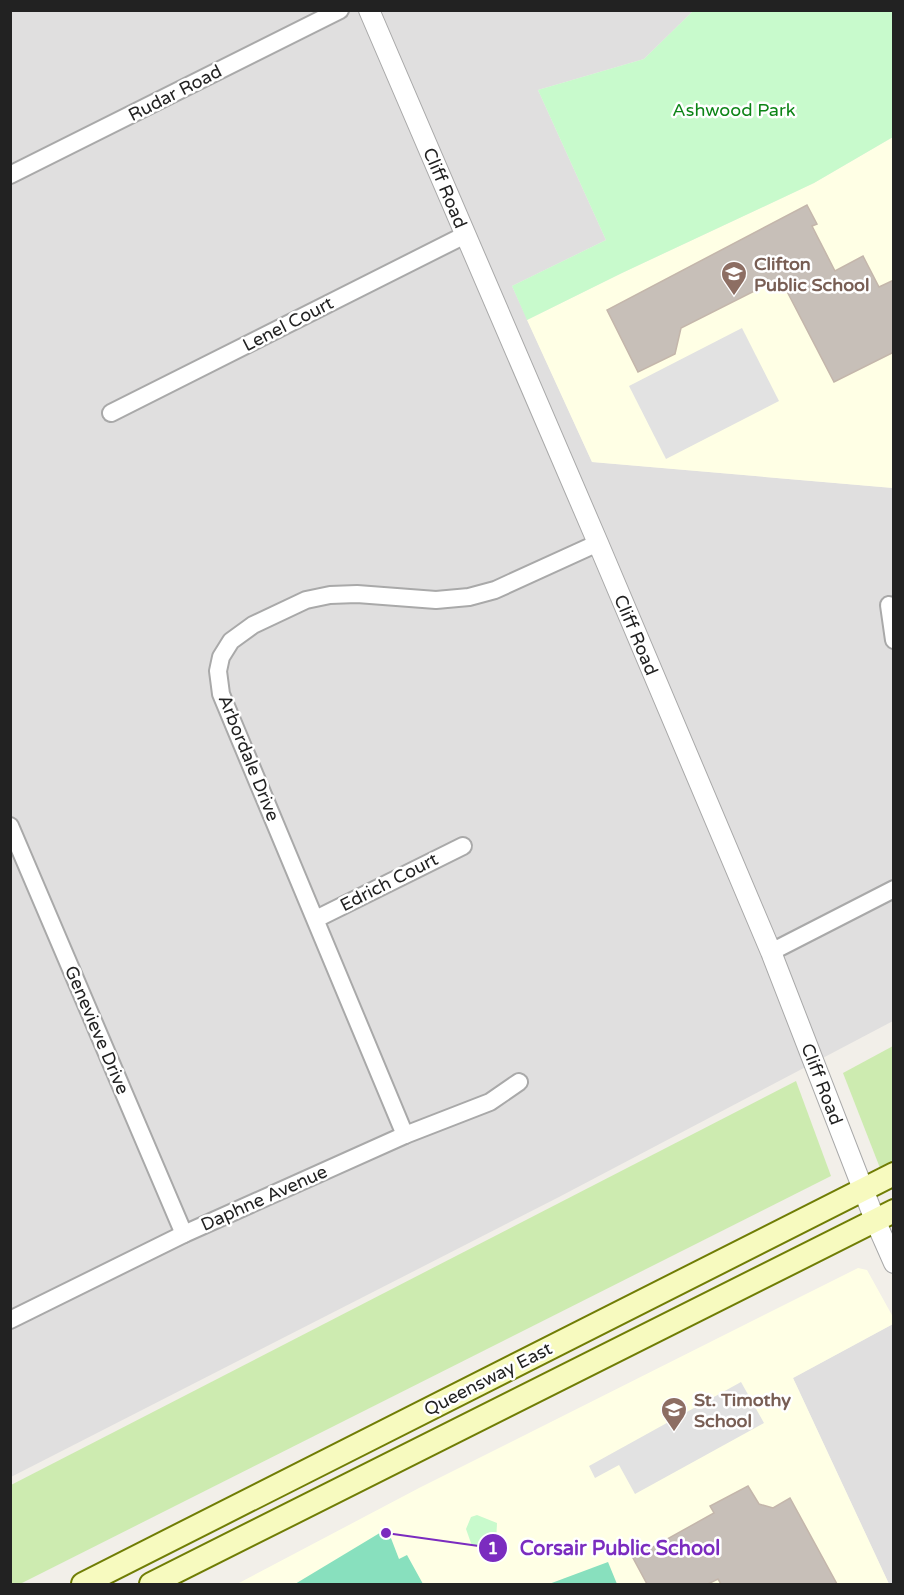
<svg xmlns="http://www.w3.org/2000/svg" width="904" height="1595" viewBox="0 0 904 1595" font-family="'Varela Round',sans-serif">
	<style>
		.residential { fill: #e0dfdf }
		.education { fill: #ffffe5 }
		.grass { fill: #cdebb0 }
		.park { fill: #c8facc }
		.pitch { fill: #88e0be }
		.parking { fill: #e2e2e2 }
		.building { fill: #c7bfb8; stroke: #c4b6ab; stroke-width: 1.5 }
		.lines { fill: none; stroke-linecap: round; stroke-linejoin: round }
		.minor-casing { stroke: #a9a9a9; stroke-width: 20 }
		.tertiary-casing { stroke: #a9a9a9; stroke-width: 22 }
		.secondary-casing { stroke: #707d05; stroke-width: 26 }
		.minor { stroke: #fff; stroke-width: 16 }
		.tertiary { stroke: #fff; stroke-width: 20 }
		.secondary { stroke: #f7fabf; stroke-width: 22 }
		.labels { text-anchor: middle; dominant-baseline: central; stroke-width: 5; stroke-linejoin: round; paint-order: stroke }
		.street-label { font-size: 18px; fill: #222; stroke: #fff }
		.park-label { font-size: 18px; fill: #0c8416; stroke: #fff }
		.education-label { font-size: 18px; font-weight: bold; fill: #785e54; stroke: #fff; text-anchor: start }
		.leader { fill: none; stroke: #7b2cbf; stroke-width: 2 }
		.callout-dot { fill: #7b2cbf; stroke: #fff; stroke-width: 2 }
		.mark-label { font-size: 18px; text-anchor: middle; font-weight: bold; fill: #fff }
		.callout-label { font-size: 20px; text-anchor: middle; font-weight: bold; fill: #7b2cbf; stroke: #fff; stroke-width: 5; stroke-linejoin: round; paint-order: stroke }
	</style>
	<rect width="100%" height="100%" fill="#f2efe9"/>
	<!-- residential -->
	<g class="residential">
		<polygon points="11,11 693,11 644,59 538,90 606,240 512,286 592,462 893,488 893,1021 559,1197 11,1477"/>
		<polygon points="893,1324 893,1584 889,1584 793,1378"/>
	</g>
	<!-- education -->
	<g class="education">
		<polygon points="893,137 893,488 592,462 527,320 622,273 814,183"/>
		<polygon points="858,1268 867,1270 893,1317 893,1324 793,1378 889,1584 237,1584 419,1488"/>
	</g>
	<!-- grass -->
	<g class="grass">
		<polygon points="893,1046 893,1161 880,1168 843,1073"/>
		<polygon points="796,1081 831,1176 20,1584 11,1584 11,1485"/>
	</g>
	<!-- park -->
	<g class="park">
		<polygon points="693,11 893,11 893,137 814,183 622,273 527,320 512,286 606,240 538,90 644,59"/>
		<polygon points="477,1515 497,1523 496,1543 472,1546 466,1529 471,1517"/>
	</g>
	<!-- pitch -->
	<g class="pitch">
		<polygon points="383,1531 389,1533 399,1559 407,1555 423,1584 295,1584"/>
		<polygon points="608,1562 617,1584 549,1584"/>
	</g>
	<!-- parking -->
	<g class="parking">
		<polygon points="742,328 779,401 666,459 629,386"/>
		<polygon points="741,1382 764,1423 635,1494 619,1465 595,1478 589,1466"/>
	</g>
	<!-- building -->
	<g class="building">
		<polygon points="807,205 817,224 812,226 835,271 863,256 879,287 894,280 894,352 834,382 780,278 681,328 675,354 638,372 607,310"/>
		<polygon points="748,1486 759,1504 773,1508 790,1498 837,1584 721,1584 718,1579 708,1584 647,1584 633,1558 714,1513 710,1506"/>
	</g>
	<g class="lines">
		<defs>
			<g id="minor">
				<polyline points="10,175 340,10"/>
				<polyline points="111,413 465,235"/>
				<polyline points="889,605 894,640"/>
				<polyline points="10,826 184,1234"/>
				<polyline points="316,919 463,846"/>
				<polyline points="771,952 894,889"/>
				<polyline points="405,1135 221,694 218,671 221,657 231,641 253,625 306,600 330,595 357,594 436,600 469,597 495,590 598,543"/>
				<polyline points="10,1320 184,1234 405,1135 490,1102 519,1082"/>
			</g>
			<polyline id="tertiary" points="369,10 598,543 771,952 875,1220 894,1263"/>
			<g id="secondary">
				<polyline points="83,1584 894,1174"/>
				<polyline points="151,1584 894,1211"/>
			</g>
		</defs>
		<!-- minor casing -->
		<use href="#minor" class="minor-casing"/>
		<!-- tertiary casing -->
		<use href="#tertiary" class="tertiary-casing"/>
		<!-- secondary casing -->
		<use href="#secondary" class="secondary-casing"/>
		<!-- minor -->
		<use href="#minor" class="minor"/>
		<!-- tertiary -->
		<use href="#tertiary" class="tertiary"/>
		<!-- secondary -->
		<use href="#secondary" class="secondary"/>
	</g>
	<!-- icons -->
	<defs>
		<symbol id="school-pin" viewBox="-11 -11 22 30"><path d="M0 17L-7.5 6A9.5 9.5 0 1 1 7.5 6Z" fill="#8d6e63" stroke="#fff"/><path d="M0-5L7-2L0 1L-7-2ZM-4 1L0 2.5L4 1V4Q0 6-4 4Z" fill="#fff"/></symbol>
	</defs>
	<g fill-rule="evenodd">
		<use href="#school-pin" x="719" y="259" width="30" height="40"/>
		<use href="#school-pin" x="659" y="1395" width="30" height="40"/>
	</g>
	<g class="labels">
		<!-- street labels -->
		<g class="street-label">
			<text transform="translate(175 93) rotate(-27)">Rudar Road</text>
			<text transform="translate(445 188) rotate(67)">Cliff Road</text>
			<text transform="translate(288 324) rotate(-27)">Lenel Court</text>
			<text transform="translate(636 635) rotate(67)">Cliff Road</text>
			<text transform="translate(249 758) rotate(68)">Arbordale Drive</text>
			<text transform="translate(389 882) rotate(-27)">Edrich Court</text>
			<text transform="translate(97 1030) rotate(67)">Genevieve Drive</text>
			<text transform="translate(822 1084) rotate(69)">Cliff Road</text>
			<text transform="translate(264 1198) rotate(-24)">Daphne Avenue</text>
			<text transform="translate(488 1379) rotate(-27)">Queensway East</text>
		</g>
		<!-- park labels -->
		<g class="park-label">
			<text x="734" y="110">Ashwood Park</text>
		</g>
		<!-- education labels -->
		<g class="education-label">
			<text x="754" y="264">Clifton<tspan x="754" dy="21">Public School</tspan></text>
			<text x="694" y="1400">St. Timothy<tspan x="694" dy="21">School</tspan></text>
		</g>
	</g>
	<!-- callouts -->
	<path class="leader" d="M386 1533L493 1548"/>
	<g class="callout-dot">
		<circle cx="386" cy="1533" r="6"/>
		<circle cx="493" cy="1548" r="15"/>
	</g>
	<g class="mark-label">
		<text x="493" y="1554">1</text>
	</g>
	<g class="callout-label">
		<text x="620" y="1555">Corsair Public School</text>
	</g>
	<!-- border -->
	<rect width="904" height="1595" fill="none" stroke="#222222" stroke-width="24"/>
</svg>
